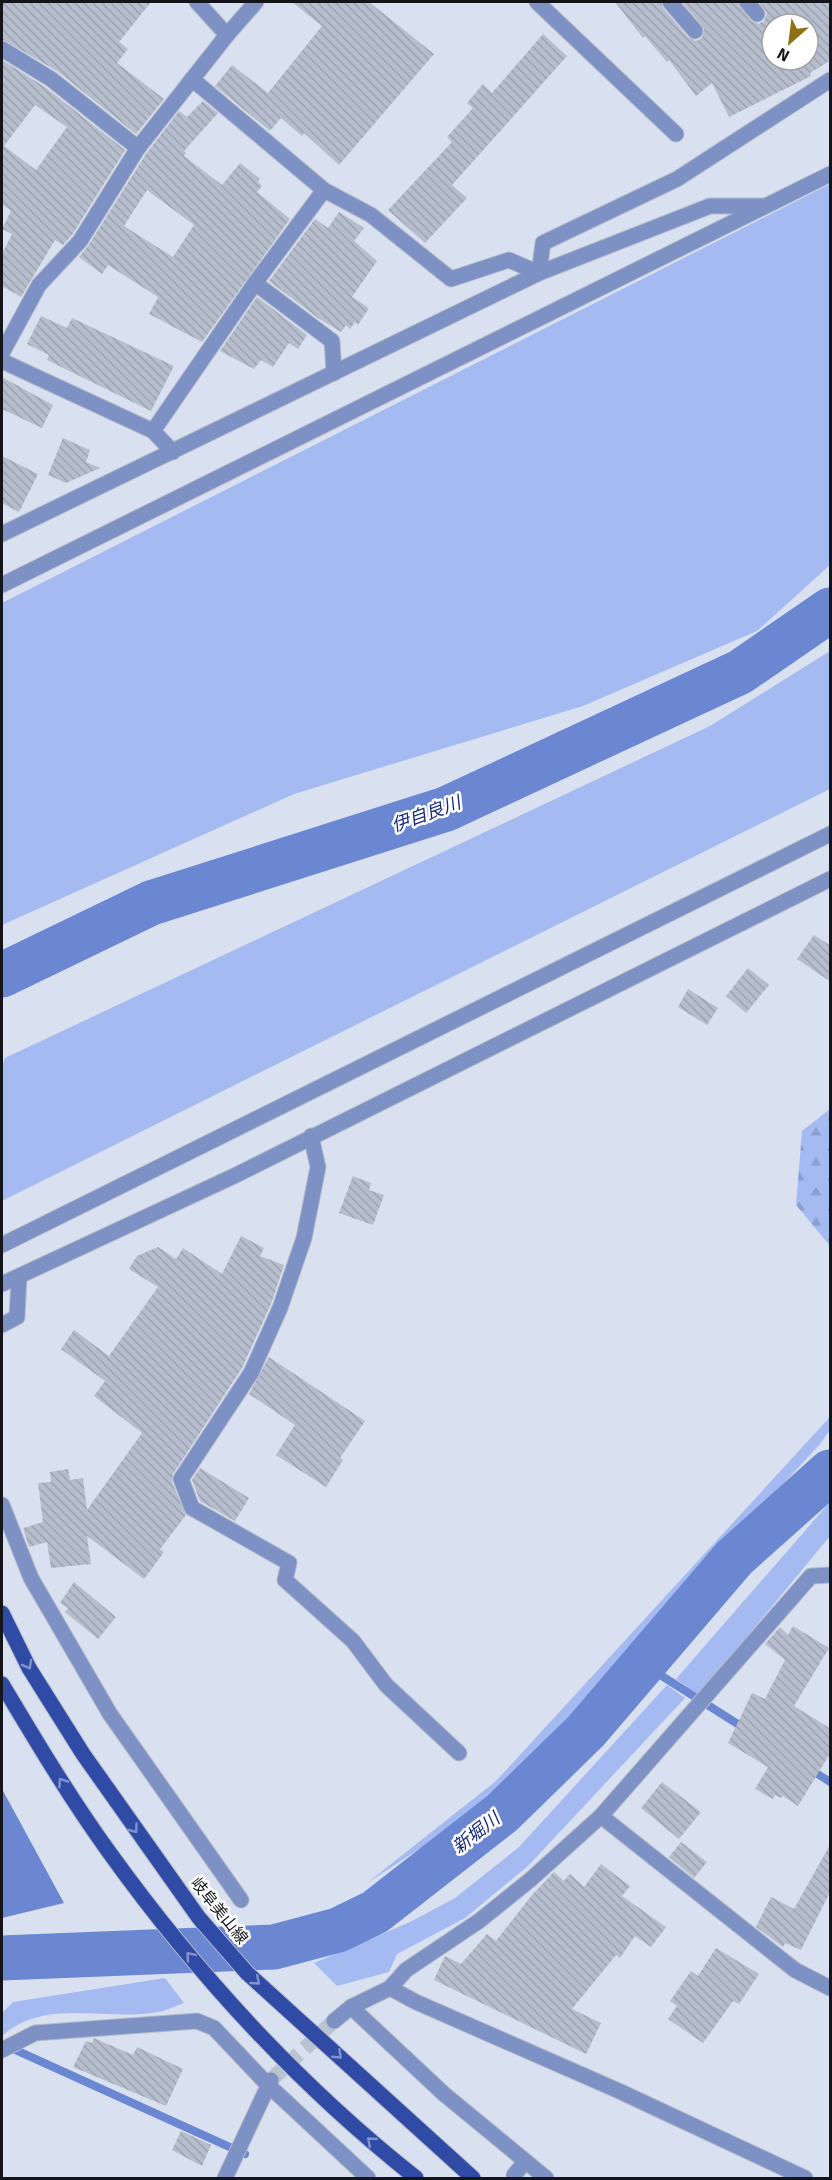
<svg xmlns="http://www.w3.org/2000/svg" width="832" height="2180" viewBox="0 0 832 2180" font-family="Signika,'Noto Sans JP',sans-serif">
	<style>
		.grass { fill: #a4baf1 }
		.forest { fill: url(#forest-firs) }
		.water { fill: #6b87d2 }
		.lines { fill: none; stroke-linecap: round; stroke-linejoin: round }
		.stream { stroke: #6b87d2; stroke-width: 8 }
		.river { stroke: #6b87d2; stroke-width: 45 }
		.building { fill: url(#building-back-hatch); fill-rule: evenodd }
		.minor-tunnel { stroke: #bbc2d0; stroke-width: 15; stroke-dasharray: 15 8; stroke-linecap: butt }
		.minor-casing { stroke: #b5bbca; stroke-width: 17 }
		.major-casing { stroke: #b5bbca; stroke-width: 17 }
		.minor { stroke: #7d91c4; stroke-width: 15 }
		.major { stroke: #2f4ba6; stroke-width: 15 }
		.oneway { stroke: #8293ca }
		.labels { text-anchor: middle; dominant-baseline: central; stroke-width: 5; stroke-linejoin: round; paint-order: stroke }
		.street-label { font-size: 16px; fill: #13151b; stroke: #fff }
		.water-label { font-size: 18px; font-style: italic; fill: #162980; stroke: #fff }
	</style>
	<defs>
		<pattern id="forest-firs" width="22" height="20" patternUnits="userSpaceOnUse" patternTransform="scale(1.5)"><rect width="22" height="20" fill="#a4baf1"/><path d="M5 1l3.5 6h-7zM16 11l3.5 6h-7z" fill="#8c9fce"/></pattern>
		<pattern id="building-back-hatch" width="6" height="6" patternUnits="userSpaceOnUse" patternTransform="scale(1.5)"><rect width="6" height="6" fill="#b6bdcd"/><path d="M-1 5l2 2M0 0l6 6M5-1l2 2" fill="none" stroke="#9ca2af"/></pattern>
	</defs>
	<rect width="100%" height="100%" fill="#d9e0f0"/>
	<!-- grass -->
	<g class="grass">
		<polygon points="830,184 830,565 757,631 583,706 294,794 2,925 2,603"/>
		<polygon points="830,651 830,789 2,1201 2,1067 5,1058 710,726"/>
		<polygon points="830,1417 830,1430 820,1444 490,1803 367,1883 496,1781"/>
		<polygon points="830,1502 830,1536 699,1695 676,1679"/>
		<polygon points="667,1685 685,1698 528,1866 465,1918 397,1954 389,1972 337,1986 314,1963 410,1922 455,1898 519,1847"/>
		<path d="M165 1978 184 2003C175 2006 166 2011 158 2012 106 2022 46 1997 2 2036V2013L13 2002Z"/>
	</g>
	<!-- forest -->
	<polygon class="forest" points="830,1109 830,1246 796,1205 802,1131"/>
	<!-- water -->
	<polygon class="water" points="2,1789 64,1903 2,1918"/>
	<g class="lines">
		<!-- stream -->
		<g class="stream">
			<polyline points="654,1671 744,1728"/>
			<polyline points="810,1769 830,1782"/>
			<polyline points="9,2047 245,2154"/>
		</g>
		<!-- river -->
		<g class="river">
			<polyline points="2,975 151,903 446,809 740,672 830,610"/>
			<polyline points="2,1958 274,1947 338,1930 375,1912 502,1813 586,1731 734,1558 830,1472"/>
		</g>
	</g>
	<!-- building -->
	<g class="building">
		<polygon points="2,2 151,2 119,42 128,49 117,63 164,99 136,134 57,71 2,39"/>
		<polygon points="292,2 369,2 434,54 339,165 304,133 302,136 281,118 270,131 215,86 232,65 268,93 322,26"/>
		<path d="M615 2H661L663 8 688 37 696 41 702 38 704 29 682 2H738L750 20 758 24 764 21 767 13 759 2H831V60L810 73 811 76 729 117 712 83 696 96 669 60 667 62 645 36 643 38ZM772 24H808V60H772Z"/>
		<polygon points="543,34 567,56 452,185 467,198 425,243 388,210 452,142 447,137 473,108 467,103 483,84 492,93"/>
		<path d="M2 60 45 87 125 150 72 235 63 245 55 240 21 297 2 286V254L12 234 2 229 11 211 2 204ZM35 105 67 127 36 170 4 146Z"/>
		<path d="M203 101 218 113 184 151 186 153 184 156 222 185 240 163 260 179 258 182 262 186 257 192 290 219 202 342 149 314 158 297 108 265 102 274 79 257 88 246 146 154 179 111 187 117ZM147 190 194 225 173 257 124 226Z"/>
		<polygon points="339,212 364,228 354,241 377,261 352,297 369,308 358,325 355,322 350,329 346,325 341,332 318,318 269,281 315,219 328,228"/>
		<polygon points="257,297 307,335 298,349 289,343 273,367 261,360 254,369 220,351"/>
		<polygon points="41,316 67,328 72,318 174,366 151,411 47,360 49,355 27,344"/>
		<polygon points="2,377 53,405 42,428 2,409"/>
		<polygon points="63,438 90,450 86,462 100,468 66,483 48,475"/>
		<polygon points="2,456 38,474 19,512 2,503"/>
		<polygon points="814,935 831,946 831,982 797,959"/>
		<polygon points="748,968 769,985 746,1013 726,996"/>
		<polygon points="688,989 718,1008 707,1025 678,1007"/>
		<polygon points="353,1176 371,1183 369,1190 384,1195 373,1225 339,1213"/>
		<polygon points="241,1236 264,1248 260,1256 284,1265 271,1304 242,1368 173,1474 172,1482 186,1515 160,1549 164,1552 144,1579 87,1536 91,1564 51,1568 47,1542 29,1547 23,1528 43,1522 38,1483 51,1482 50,1472 68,1469 70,1480 83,1478 87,1510 142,1433 94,1396 105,1381 61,1349 74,1330 109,1356 158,1287 129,1269 137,1256 158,1247 176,1259 183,1248 222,1274"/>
		<polygon points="269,1357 365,1421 340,1458 343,1460 326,1487 276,1455 295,1425 249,1394"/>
		<polygon points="200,1468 249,1498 235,1521 200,1501 192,1480"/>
		<polygon points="74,1582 116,1617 98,1639 65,1612 68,1608 60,1603"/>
		<polygon points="793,1626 829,1648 794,1706 831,1729 831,1752 798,1806 783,1796 781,1798 775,1795 773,1799 755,1789 768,1767 728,1743 752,1693 765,1699 785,1660 765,1644 780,1627 788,1635"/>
		<polygon points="662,1782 701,1812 679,1839 641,1808"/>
		<polygon points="681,1842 707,1862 694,1878 669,1857"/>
		<polygon points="831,1843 831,1890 801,1950 785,1943 783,1947 756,1927 771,1897 794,1909"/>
		<polygon points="601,1864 630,1886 622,1896 666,1927 651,1947 635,1936 620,1958 616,1955 572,2009 601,2023 586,2054 434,1980 445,1956 461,1964 487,1934 496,1941 532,1895 554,1872 564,1881 570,1874 584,1887"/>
		<polygon points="716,1948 759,1974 739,2004 733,2001 703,2043 668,2019 677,2006 670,2001 691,1971 698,1976"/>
		<polygon points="94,2038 133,2055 137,2047 183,2069 166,2106 73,2067 86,2041 92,2043"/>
		<polygon points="181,2131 211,2145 202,2166 172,2150"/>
	</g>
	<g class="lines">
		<!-- minor-tunnel -->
		<polyline class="minor-tunnel" points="271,2080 334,2021"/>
		<defs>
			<g id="minor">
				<polyline points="197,2 227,35"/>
				<polyline points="537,2 676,134"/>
				<polyline points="670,2 695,31"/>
				<polyline points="747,2 757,14"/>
				<polyline points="2,49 51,79 138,148"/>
				<polyline points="192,79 324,190 371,215 451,279 509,260 539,273 543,243 677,179 830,80"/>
				<polyline points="255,283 332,341 334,373"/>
				<polyline points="2,353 39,285 80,241 138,148 227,35 256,2"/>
				<polyline points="2,361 153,431 173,452"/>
				<polyline points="153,431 255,283 324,190"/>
				<polyline points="2,534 539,273 710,206 765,206"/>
				<polyline points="2,585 830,174"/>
				<polyline points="311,1136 318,1167 304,1238 280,1308 251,1373 181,1479 192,1508 289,1563 285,1580 353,1641 386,1685 459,1753"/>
				<polyline points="2,1245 830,834"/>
				<polyline points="2,1284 234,1176 830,879"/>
				<polyline points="2,1325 17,1317 19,1278"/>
				<polyline points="2,1505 31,1578 110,1714 241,1900"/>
				<polyline points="601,1816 795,1970 830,1988"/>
				<polyline points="390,1988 416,2002 619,2091 805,2178"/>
				<polyline points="351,2007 444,2094 546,2178"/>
				<polyline points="334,2021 351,2007 390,1988 406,1970 479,1921 530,1880 601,1816 811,1576 830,1575"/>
				<polyline points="2,2050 35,2033 197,2021 214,2028 267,2084 368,2178"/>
				<polyline points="514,2175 525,2162"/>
				<polyline points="225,2178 271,2080"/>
			</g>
			<g id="major">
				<polyline points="2,1613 29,1668 83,1754 199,1918 247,1973 473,2178"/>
				<path d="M2 1684C36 1741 70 1798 109 1852 196 1973 300 2086 416 2178"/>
			</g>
		</defs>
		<!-- minor casing -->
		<use href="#minor" class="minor-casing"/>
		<!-- major casing -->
		<use href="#major" class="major-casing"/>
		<!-- minor -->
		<use href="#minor" class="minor"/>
		<!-- major -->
		<use href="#major" class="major"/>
	</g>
	<!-- one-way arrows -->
	<defs><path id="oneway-chevron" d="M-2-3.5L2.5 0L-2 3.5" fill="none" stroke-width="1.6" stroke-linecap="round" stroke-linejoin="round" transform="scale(1.5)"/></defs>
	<g class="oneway">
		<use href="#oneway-chevron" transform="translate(28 1665) rotate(61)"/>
		<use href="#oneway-chevron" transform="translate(62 1782) rotate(-124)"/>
		<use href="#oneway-chevron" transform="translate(134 1829) rotate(54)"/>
		<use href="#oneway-chevron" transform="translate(190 1956) rotate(-130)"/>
		<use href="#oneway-chevron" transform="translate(256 1981) rotate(41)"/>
		<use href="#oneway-chevron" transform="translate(338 2055) rotate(43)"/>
		<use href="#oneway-chevron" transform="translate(371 2141) rotate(-139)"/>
	</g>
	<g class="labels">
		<!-- street labels -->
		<g class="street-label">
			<text transform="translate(219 1911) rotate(51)">岐阜美山線</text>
		</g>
		<!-- water labels -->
		<g class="water-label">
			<text transform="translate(426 814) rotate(-20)">伊自良川</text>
			<text transform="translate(476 1833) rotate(-38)">新堀川</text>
		</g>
	</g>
	<!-- border -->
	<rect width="832" height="2180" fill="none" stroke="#13151b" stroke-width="6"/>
	<!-- north arrow -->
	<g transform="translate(790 42) rotate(208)"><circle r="28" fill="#ffffff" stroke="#a1a1a4" stroke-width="1.5"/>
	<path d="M0-4.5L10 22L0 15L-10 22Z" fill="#907015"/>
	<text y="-9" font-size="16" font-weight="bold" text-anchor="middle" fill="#13151b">N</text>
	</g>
</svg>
